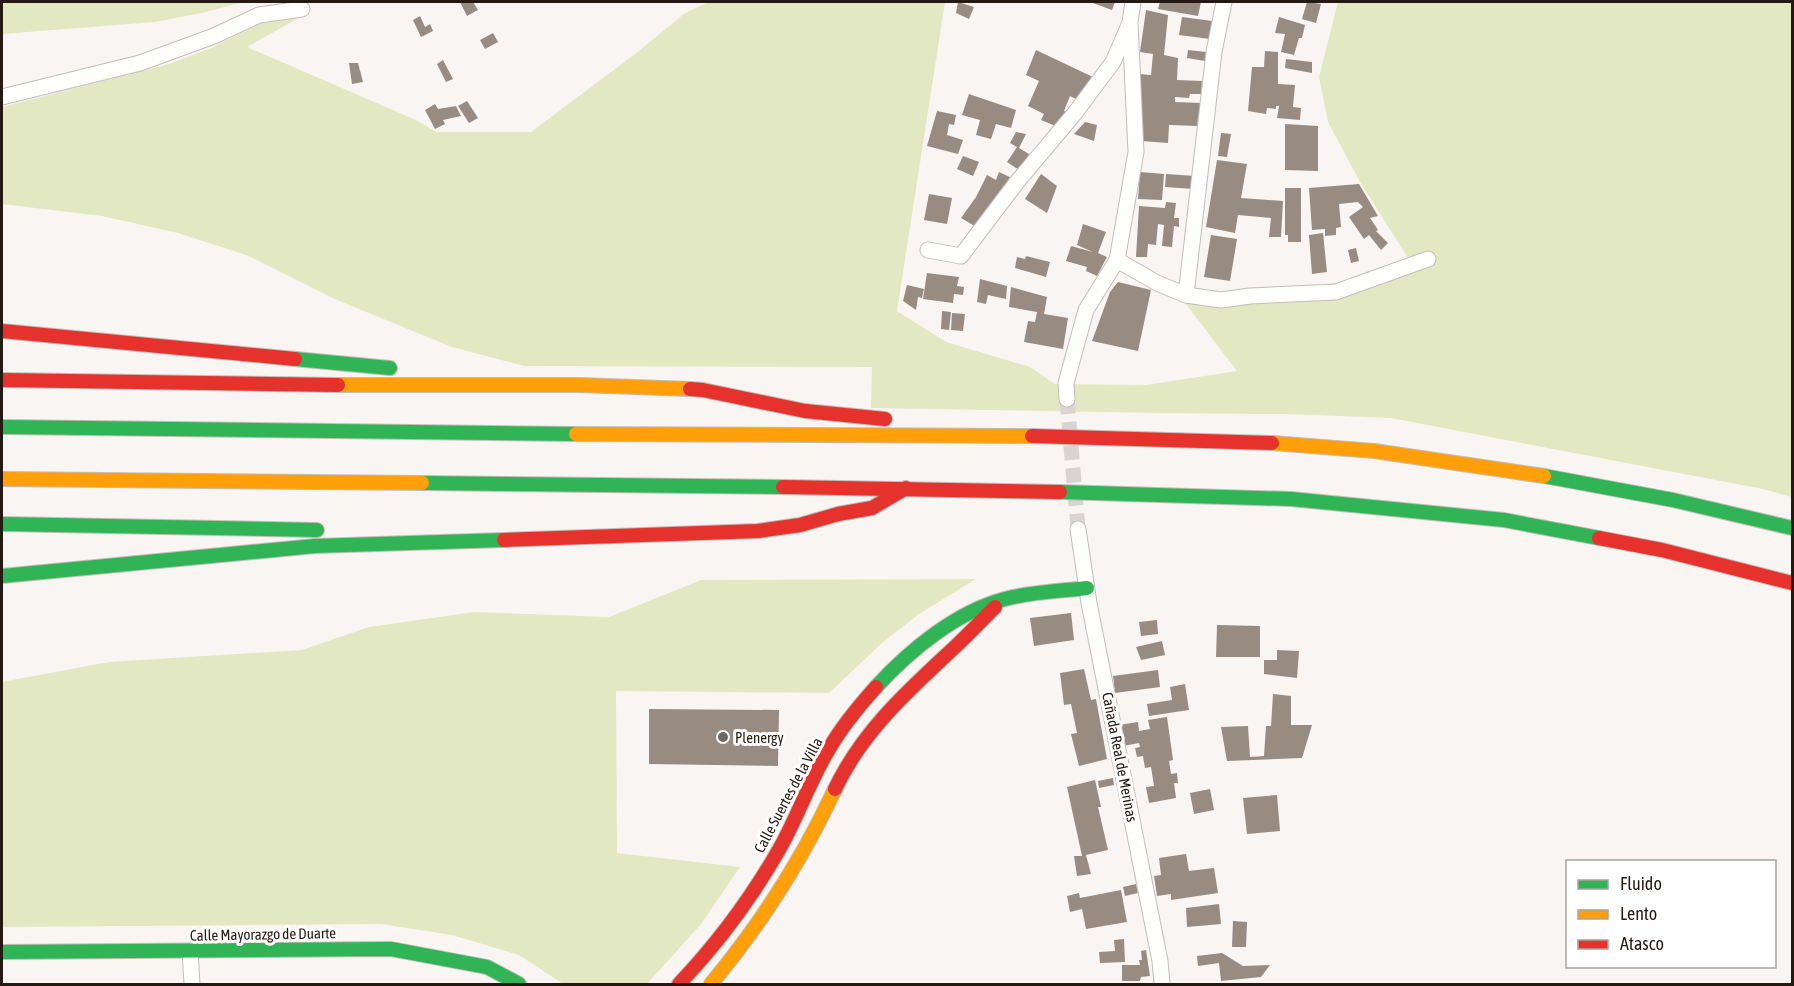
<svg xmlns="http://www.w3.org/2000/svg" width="1794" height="986" viewBox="0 0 1794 986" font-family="'Asap Condensed',sans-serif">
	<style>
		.green { fill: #e2e9c2 }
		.building { fill: #988b81 }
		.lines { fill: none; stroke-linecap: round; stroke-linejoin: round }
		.street-tunnel { stroke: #d9d4d1; stroke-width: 15; stroke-dasharray: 15 8; stroke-linecap: butt }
		.street-casing { stroke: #c4bdb9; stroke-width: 17 }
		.fast-casing { stroke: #c4bdb9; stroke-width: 16 }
		.slow-casing { stroke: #c4bdb9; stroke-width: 16 }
		.jam-casing { stroke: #c4bdb9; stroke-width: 16 }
		.street { stroke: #fefefd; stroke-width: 15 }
		.fast { stroke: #30b455; stroke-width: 14 }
		.slow { stroke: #ff9f0a; stroke-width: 14 }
		.jam { stroke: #e5322d; stroke-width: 14 }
		.poi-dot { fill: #6f6761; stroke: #fff; stroke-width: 2 }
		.labels { text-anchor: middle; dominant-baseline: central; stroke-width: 6; stroke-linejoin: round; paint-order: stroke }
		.poi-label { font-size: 15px; fill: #251a13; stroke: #fff; text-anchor: start }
		.street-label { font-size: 15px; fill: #251a13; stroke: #fff }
	</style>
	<rect width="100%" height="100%" fill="#f9f5f3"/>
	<!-- green -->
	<g class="green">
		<polygon points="2,2 244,2 202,13 155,22 2,34"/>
		<polygon points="709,2 945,2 897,311 946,342 1030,367 1055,384 1146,385 1237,371 1186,304 1230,292 1348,282 1408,258 1360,182 1328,122 1319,77 1338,2 1792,2 1792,497 1763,489 1391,418 1285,414 1156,413 871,408 872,367 524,366 452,347 337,300 249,256 178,233 102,216 2,204 2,107 169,64 211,48 267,20 299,18 247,47 416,120 436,132 531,132 635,54 685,13"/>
		<polygon points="976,579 919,614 882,643 829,693 616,691 617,853 740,867 701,924 647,984 563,984 519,955 452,935 381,924 2,927 2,682 109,662 302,650 369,627 474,612 609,617 701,580"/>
	</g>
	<!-- building -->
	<g class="building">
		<polygon points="460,2 473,2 478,10 467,16"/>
		<polygon points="958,2 974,7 969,19 956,13"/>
		<polygon points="1090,2 1115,2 1112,10"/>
		<polygon points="1160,2 1201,2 1198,16 1158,9"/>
		<polygon points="1307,2 1321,4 1316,23 1302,19"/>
		<polygon points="1146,10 1168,15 1164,55 1178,58 1177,80 1202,81 1201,94 1190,94 1189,98 1175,97 1175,102 1201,103 1199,126 1169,125 1168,143 1142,141 1139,74 1151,75 1153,54 1140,52"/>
		<polygon points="420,16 425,27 430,24 433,31 421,37 413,20"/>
		<polygon points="1182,17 1212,21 1210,39 1179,35"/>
		<polygon points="1279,17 1305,25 1302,38 1299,38 1294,55 1281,52 1285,34 1275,33"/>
		<polygon points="493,33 498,42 485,49 480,40"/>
		<polygon points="1036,50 1095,78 1080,101 1070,96 1064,111 1069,114 1058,127 1041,120 1044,114 1028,106 1039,81 1026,75"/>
		<polygon points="1188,50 1206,52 1205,61 1187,58"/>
		<polygon points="1265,51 1278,52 1278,84 1295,85 1293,107 1301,108 1300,120 1277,118 1279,106 1276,106 1276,109 1267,108 1266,114 1248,111 1252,67 1264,67"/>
		<polygon points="1286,59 1312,62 1312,73 1285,68"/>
		<polygon points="443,60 453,79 446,82 437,64"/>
		<polygon points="349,63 358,63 363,82 352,84"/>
		<polygon points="969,94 1016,110 1011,128 996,124 991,139 976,135 980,120 962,115"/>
		<polygon points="467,101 478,118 469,123 458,106"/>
		<polygon points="435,104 438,109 456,106 461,116 443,120 445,124 435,129 425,110"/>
		<polygon points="937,111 956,115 954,125 949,124 947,135 963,140 958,154 927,146"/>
		<polygon points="1085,122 1097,125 1094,141 1074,134"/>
		<polygon points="1285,124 1318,126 1318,171 1285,170"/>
		<polygon points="1016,132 1026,134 1019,148 1029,154 1019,170 1007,162 1017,147 1010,143"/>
		<polygon points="1221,133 1231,134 1227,157 1218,156"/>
		<polygon points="963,156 979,162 973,176 957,169"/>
		<polygon points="1217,160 1247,164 1241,198 1283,201 1281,237 1269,237 1271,218 1238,215 1235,233 1206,227"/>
		<polygon points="999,172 1014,179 978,228 961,218 976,197 987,175 996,180"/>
		<polygon points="1140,172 1164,174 1162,200 1138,199"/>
		<polygon points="1041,174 1057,186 1047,213 1025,199"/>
		<polygon points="1166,174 1195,176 1194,189 1165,187"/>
		<polygon points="1359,184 1378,216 1370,218 1378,230 1376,231 1388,243 1381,250 1369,235 1364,239 1349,217 1363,207 1358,202 1339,204 1341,227 1336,228 1336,235 1325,236 1325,229 1312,230 1309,188"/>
		<polygon points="1285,188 1301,188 1301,242 1288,242 1288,235 1285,235"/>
		<polygon points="929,194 952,198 947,224 924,220"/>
		<polygon points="1166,202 1176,203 1174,218 1179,218 1179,227 1174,226 1172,247 1162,246 1164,225 1158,224 1156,245 1148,244 1147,257 1136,257 1139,206 1165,208"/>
		<polygon points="1083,224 1106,232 1098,253 1107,257 1097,276 1086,271 1087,267 1066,261 1071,246 1093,252 1077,245"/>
		<polygon points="1323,233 1327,272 1312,274 1309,235"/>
		<polygon points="1211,235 1237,239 1230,281 1204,277"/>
		<polygon points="1356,248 1359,261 1351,263 1348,250"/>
		<polygon points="1026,256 1050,262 1046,277 1015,268 1017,257 1025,259"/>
		<polygon points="927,273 959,277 957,286 964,287 963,295 954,294 953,303 923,299"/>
		<polygon points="980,279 1007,286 1006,299 988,295 986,304 977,302"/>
		<polygon points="1118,282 1151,290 1138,351 1092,341 1110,292"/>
		<polygon points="907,285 924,289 922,298 918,297 916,310 903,301"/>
		<polygon points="1011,287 1047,297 1044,314 1068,318 1063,349 1024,342 1028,321 1035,322 1037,312 1009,307"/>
		<polygon points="942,311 951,312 949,330 941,329"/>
		<polygon points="952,313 965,314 963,331 951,330"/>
		<polygon points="1071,613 1074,640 1034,646 1030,618"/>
		<polygon points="1157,620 1158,634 1141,636 1139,622"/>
		<polygon points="1217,625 1260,626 1260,657 1216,657"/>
		<polygon points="1162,641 1165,655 1141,660 1136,647"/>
		<polygon points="1277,650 1299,651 1297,678 1264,674 1264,660 1277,660"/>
		<polygon points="1084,669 1091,700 1096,699 1107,759 1079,766 1071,734 1077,733 1071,704 1064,705 1060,673"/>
		<polygon points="1158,670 1160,687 1115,693 1113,676"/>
		<polygon points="1185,684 1189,710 1149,716 1147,704 1172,700 1170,687"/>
		<polygon points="1273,694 1291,696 1291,725 1312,725 1302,758 1227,761 1221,727 1248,726 1250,757 1264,756 1266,726 1271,726"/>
		<polygon points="649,709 779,710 778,766 649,764"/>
		<polygon points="1167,717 1173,760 1169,761 1171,774 1177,773 1178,783 1174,783 1176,798 1149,803 1146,787 1154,786 1151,767 1145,768 1143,756 1137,757 1135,748 1140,747 1139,743 1123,746 1119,725 1138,722 1139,731 1150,729 1148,720"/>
		<polygon points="1113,778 1114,785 1099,788 1098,781"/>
		<polygon points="1095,780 1101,807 1098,807 1108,850 1086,855 1091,874 1077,876 1074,856 1082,856 1067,787"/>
		<polygon points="1210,789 1214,810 1194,814 1190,793"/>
		<polygon points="1277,795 1280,831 1247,834 1243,798"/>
		<polygon points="1186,854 1189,871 1214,868 1218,893 1171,900 1171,894 1157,896 1154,876 1161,875 1159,858"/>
		<polygon points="1136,884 1138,893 1125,896 1123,887"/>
		<polygon points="1121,890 1127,922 1086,929 1082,909 1070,912 1067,896 1079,893 1080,898"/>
		<polygon points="1219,904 1221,924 1187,927 1186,908"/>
		<polygon points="1233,921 1247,922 1246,947 1232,947"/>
		<polygon points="1124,939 1125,962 1100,963 1099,952 1115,951 1114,940"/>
		<polygon points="1146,950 1150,976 1141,977 1140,981 1122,981 1122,965 1140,965 1139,960 1142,960 1141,951"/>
		<polygon points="1222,953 1243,966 1270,965 1261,977 1221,981 1219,963 1198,966 1197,956"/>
	</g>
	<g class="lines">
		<!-- street-tunnel -->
		<polyline class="street-tunnel" points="1067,399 1078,529"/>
		<defs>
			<g id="street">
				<polyline points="2,97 140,63 214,36 259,15 302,9"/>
				<polyline points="928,250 961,256 1017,182 1075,113 1113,62 1129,25"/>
				<polyline points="1117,260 1157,283 1186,295 1214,52 1224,2"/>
				<polyline points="1186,295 1221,300 1250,296 1336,292 1428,259"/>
				<polyline points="1067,399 1066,383 1086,310 1117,260 1136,152 1130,22 1133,2"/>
				<polyline points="1078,529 1089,603 1160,961 1162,984"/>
				<polyline points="190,951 192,984"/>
			</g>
			<g id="fast">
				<polyline points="295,359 390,368"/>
				<polyline points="2,427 576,434"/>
				<polyline points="1544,476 1673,500 1792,528"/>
				<polyline points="422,483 783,487"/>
				<polyline points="1060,492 1291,499 1504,520 1599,538"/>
				<polyline points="2,524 317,530"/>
				<polyline points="2,576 315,546 504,540"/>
				<path d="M876 687C910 650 956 612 1005 599 1031 592 1060 591 1087 588"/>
				<polyline points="2,952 391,949 487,967 519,984"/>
			</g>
			<g id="slow">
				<polyline points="338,385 580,385 690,389"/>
				<polyline points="576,434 1032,436"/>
				<polyline points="1272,443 1374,451 1544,476"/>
				<polyline points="2,479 422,483"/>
				<path d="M711 984C761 924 802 860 835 789"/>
			</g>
			<g id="jam">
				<polyline points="2,331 295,359"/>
				<polyline points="2,380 338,385"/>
				<polyline points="690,389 703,390 805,411 885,419"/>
				<polyline points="1032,436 1272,443"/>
				<polyline points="783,487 1060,492"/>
				<polyline points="1599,538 1662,550 1792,583"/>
				<polyline points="504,540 758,531 800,525 838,514 872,508 906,488"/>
				<path d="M835 789C863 730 909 690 956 646 969 634 982 620 995 607"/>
				<path d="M679 984C718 943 752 897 780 848 798 816 810 780 829 749 842 726 859 706 876 687"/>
			</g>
		</defs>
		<!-- street casing -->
		<use href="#street" class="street-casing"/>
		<!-- fast casing -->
		<use href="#fast" class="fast-casing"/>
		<!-- slow casing -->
		<use href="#slow" class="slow-casing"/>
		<!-- jam casing -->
		<use href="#jam" class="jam-casing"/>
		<!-- street -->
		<use href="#street" class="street"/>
		<!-- fast -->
		<use href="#fast" class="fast"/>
		<!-- slow -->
		<use href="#slow" class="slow"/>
		<!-- jam -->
		<use href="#jam" class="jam"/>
	</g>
	<!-- markers -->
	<circle class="poi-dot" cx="723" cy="737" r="6"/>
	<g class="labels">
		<!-- poi labels -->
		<g class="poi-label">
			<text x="735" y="737">Plenergy</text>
		</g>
		<!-- street labels -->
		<g class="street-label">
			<text transform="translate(1120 757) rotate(79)">Cañada Real de Merinas</text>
			<text transform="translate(788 795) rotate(-62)">Calle Suertes de la Villa</text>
			<text transform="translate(263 934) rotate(-1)">Calle Mayorazgo de Duarte</text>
		</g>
	</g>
	<!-- border -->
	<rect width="1794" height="986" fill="none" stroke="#251a13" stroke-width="6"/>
	<!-- legend -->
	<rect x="1566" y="860" width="210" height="108" fill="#ffffff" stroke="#a8a3a1" stroke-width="1.5"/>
	<rect x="1578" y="880" width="30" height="9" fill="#30b455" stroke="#a8a3a1" stroke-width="1.5"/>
	<text x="1620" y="890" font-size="18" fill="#251a13">Fluido</text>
	<rect x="1578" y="910" width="30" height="9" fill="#ff9f0a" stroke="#a8a3a1" stroke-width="1.5"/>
	<text x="1620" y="920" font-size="18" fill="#251a13">Lento</text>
	<rect x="1578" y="940" width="30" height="9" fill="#e5322d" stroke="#a8a3a1" stroke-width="1.5"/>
	<text x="1620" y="950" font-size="18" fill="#251a13">Atasco</text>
</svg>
